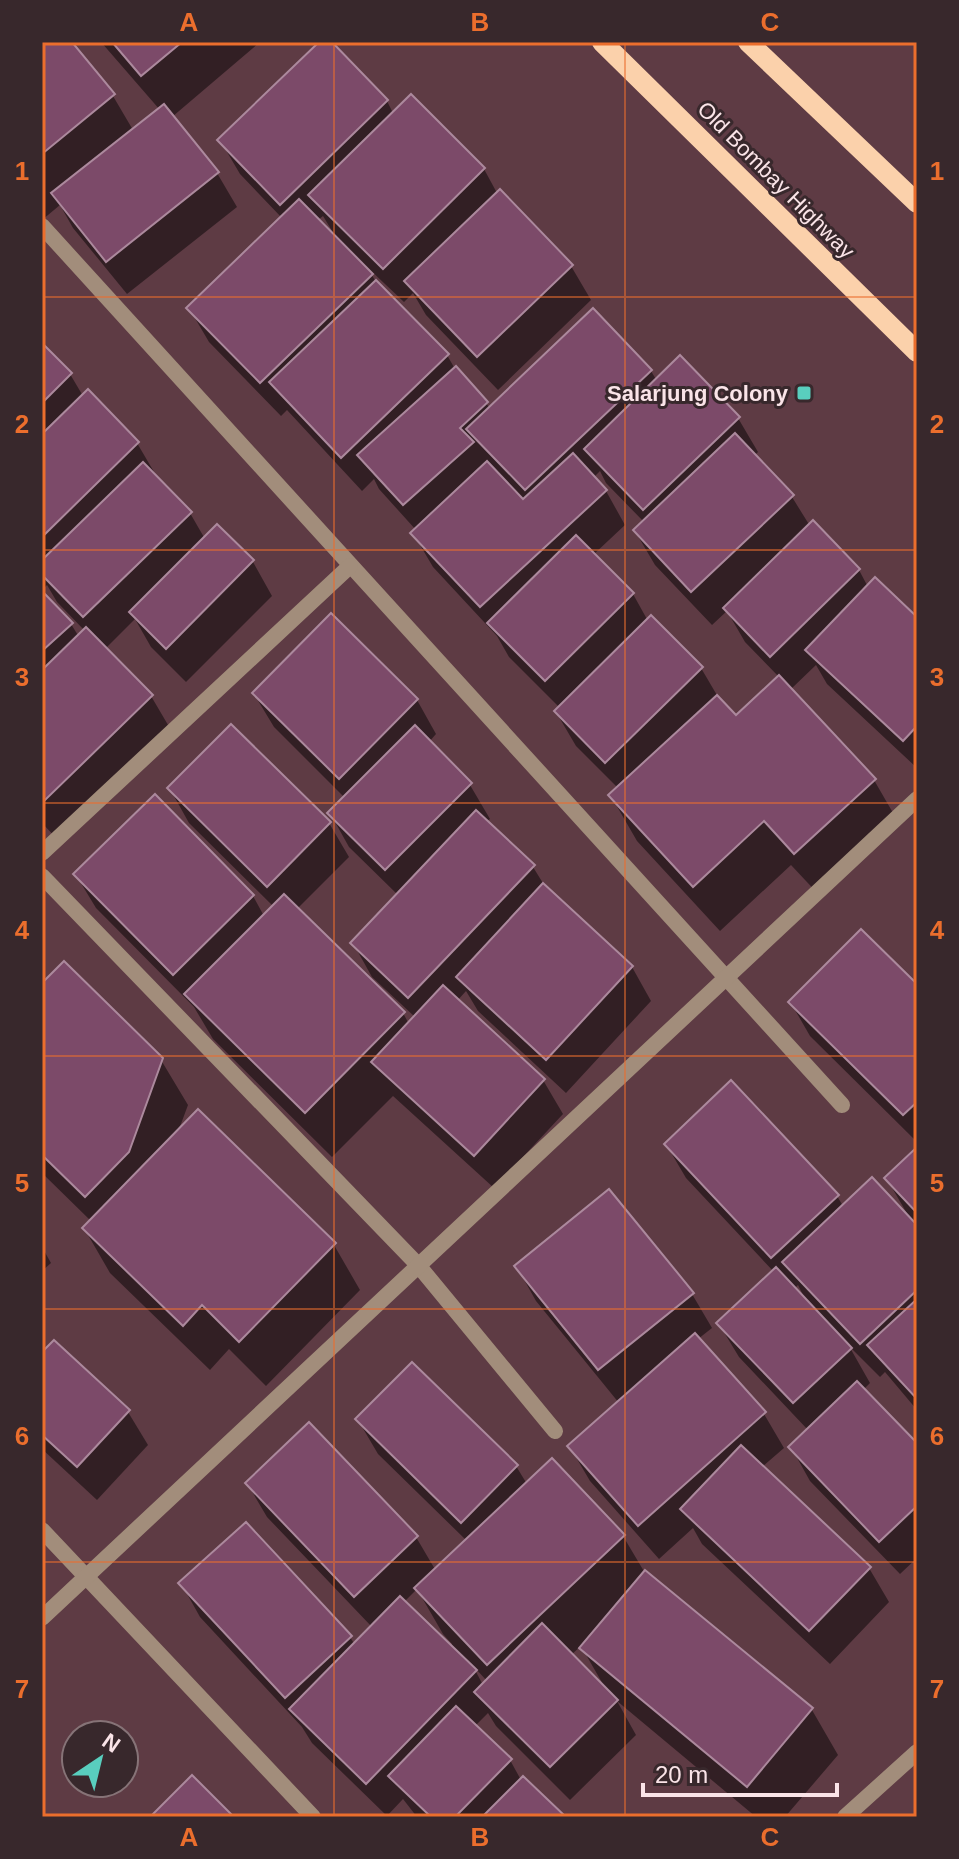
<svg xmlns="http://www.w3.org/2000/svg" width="959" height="1859" viewBox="0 0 959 1859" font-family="Helvetica,sans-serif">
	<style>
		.shadow { fill: #0007; fill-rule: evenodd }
		.building { fill: #7c4a69; stroke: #ac899d; stroke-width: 2 }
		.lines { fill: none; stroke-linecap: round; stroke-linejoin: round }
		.street { stroke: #a28d7b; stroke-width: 16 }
		.primary { stroke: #fbd1ab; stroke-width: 20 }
		.grid { fill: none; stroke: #eb6e2d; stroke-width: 2; stroke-opacity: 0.55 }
		.poi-dot { fill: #59cebe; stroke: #38282c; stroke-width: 3 }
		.labels { text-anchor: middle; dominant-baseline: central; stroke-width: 6; stroke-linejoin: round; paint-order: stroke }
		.street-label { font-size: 22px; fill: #fae4e8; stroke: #38282c }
		.poi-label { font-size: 22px; font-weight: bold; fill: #fae4e8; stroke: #38282c; text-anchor: end }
		.neatline { fill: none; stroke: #eb6e2d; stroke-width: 3 }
		.grid-label { font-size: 26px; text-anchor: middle; font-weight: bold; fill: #eb6e2d }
	</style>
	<rect width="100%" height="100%" fill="#5e3b44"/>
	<!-- shadow -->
	<g class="shadow">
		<polygon points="42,42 69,42 113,96 133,130 160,110 101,42 260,42 172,117 217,173 237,207 127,294 73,228 60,205 42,220"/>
		<path d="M322 42H329L387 101 393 113 484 169 497 193 571 266 591 300 498 390 426 315 413 293 404 302 367 267 376 282 447 355 455 369 490 408 651 371 657 381 738 418 758 452 754 456 792 497 810 526 813 523 859 570 868 587 917 619V768L827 684 816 665 790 690 874 780 900 825 821 897 791 865 720 931 637 841 611 796 618 788 576 746 556 712 560 708 509 657 497 636 433 567 413 533 416 530 379 489 374 479 362 491 287 410 281 416 209 342 189 308 282 218 240 174 220 140ZM323 216 334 234 318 220ZM600 471 606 483 644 522 635 531 655 565 712 625 727 611 745 642 779 677 736 718 721 702 701 668 648 621 633 594 593 555 625 525 606 491 593 478Z"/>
		<polygon points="42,346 70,374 83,396 137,443 157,477 190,513 205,539 217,527 253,562 272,596 186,682 151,647 135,619 105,649 151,696 171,730 58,840 42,823 42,594 71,624 79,637 85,631 57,602 47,585 42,590"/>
		<polygon points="254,694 417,700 436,734 429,742 470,785 490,819 486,822 533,867 546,888 632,967 651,1001 566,1093 478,1011 466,991 457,1001 543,1080 563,1114 494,1188 393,1096 332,1157 213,1039 194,1007 96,908 76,875 155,797 253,896 264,916 274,907 189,823 170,789 329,823 349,857 297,909 403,1013 409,1024 415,1017 372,977 353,943 398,895 349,847 330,813 345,798 274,727"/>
		<polygon points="42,986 161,1060 188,1105 178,1132 334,1245 360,1290 266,1386 229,1349 210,1370 110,1273 84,1228 91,1221 42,1173"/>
		<polygon points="917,986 917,1142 810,1036 791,1003"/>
		<path d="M666 1144 837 1196 843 1206 909 1217 887 1179 917 1150V1410L885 1372 880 1377 849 1346 870 1383 863 1390 917 1446V1558L900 1574 810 1481 791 1447 808 1430 739 1357 719 1324 774 1272 686 1178ZM798 1285 805 1299 794 1289Z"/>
		<polygon points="42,1247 51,1263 42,1271"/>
		<polygon points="517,1267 692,1294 712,1328 698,1339 764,1414 784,1448 762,1467 869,1568 889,1602 830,1664 702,1544 693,1528 659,1559 590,1481 570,1447 619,1403 536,1301"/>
		<polygon points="42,1355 128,1412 148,1445 97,1500 42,1449"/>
		<path d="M358 1420 516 1466 527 1484 623 1536 645 1573 812 1710 838 1755 785 1817H756L617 1701 636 1735 570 1800 496 1726 488 1713 475 1726 510 1760 521 1780 563 1817H417L403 1799 387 1816 312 1743 302 1727 200 1617 181 1583 350 1637 355 1645 372 1627 267 1517 247 1483 416 1537 436 1571 467 1541 378 1454ZM417 1589 443 1634 452 1644 450 1647 404 1602ZM581 1646 604 1686 571 1655ZM476 1669 487 1681 483 1685 475 1670Z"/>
	</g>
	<!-- building -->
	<g class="building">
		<polygon points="42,42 72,42 115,94 42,154"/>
		<polygon points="112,42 182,42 141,76"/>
		<polygon points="319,42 332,42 388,100 280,205 217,140"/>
		<polygon points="411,94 485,168 383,269 308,195"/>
		<polygon points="164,104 219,172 106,262 51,193"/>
		<polygon points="500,189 573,265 477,357 404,281"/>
		<polygon points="299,199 373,274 260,383 186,308"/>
		<polygon points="376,280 449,354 341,458 269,382"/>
		<polygon points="593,308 652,370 525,490 466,429"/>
		<polygon points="42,343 72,373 42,403"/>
		<polygon points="680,355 740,417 643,510 584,449"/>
		<polygon points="456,366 488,402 460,428 474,442 403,505 357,455"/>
		<polygon points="88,389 139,442 42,537 42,434"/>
		<polygon points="735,433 794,495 691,592 633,530"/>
		<polygon points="573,453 607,490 480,607 410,533 487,461 523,499"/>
		<polygon points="143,462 192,512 83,617 42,575 42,560"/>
		<polygon points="813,520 860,569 770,657 723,608"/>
		<polygon points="217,524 254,560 166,649 129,612"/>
		<polygon points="576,535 634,593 545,681 487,623"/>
		<polygon points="875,577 917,617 917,726 903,741 805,650"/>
		<polygon points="42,591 73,623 42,651"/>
		<polygon points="331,613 418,699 339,779 252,693"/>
		<polygon points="651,615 703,667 605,763 554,711"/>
		<polygon points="86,627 153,695 42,803 42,670"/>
		<polygon points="779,675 876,779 794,854 764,821 693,887 608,795 717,695 736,715"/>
		<polygon points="231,724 331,822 267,887 167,788"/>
		<polygon points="415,725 472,783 385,870 327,813"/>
		<polygon points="155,794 254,895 173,975 73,874"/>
		<polygon points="476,810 535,865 408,998 350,943"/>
		<polygon points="543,883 633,966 546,1060 456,977"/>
		<polygon points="284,894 405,1012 305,1113 184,994"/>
		<polygon points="861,929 917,984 917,1102 903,1115 788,1002"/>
		<polygon points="64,961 163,1058 129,1152 85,1197 42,1155 42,983"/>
		<polygon points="443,985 545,1079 474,1156 371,1062"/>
		<polygon points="731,1080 839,1195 771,1258 664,1144"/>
		<polygon points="198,1109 336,1243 239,1342 202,1305 183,1326 82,1228"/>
		<polygon points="917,1147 917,1213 884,1178"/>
		<polygon points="872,1177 917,1225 917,1290 860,1344 782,1262"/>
		<polygon points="609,1189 694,1293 598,1370 514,1266"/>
		<polygon points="776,1267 852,1348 793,1403 716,1323"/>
		<polygon points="917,1299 917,1399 867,1345"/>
		<polygon points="695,1333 766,1412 638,1526 567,1446"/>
		<polygon points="54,1340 130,1410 77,1467 42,1435 42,1352"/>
		<polygon points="412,1362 518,1465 461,1523 355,1419"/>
		<polygon points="857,1381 917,1443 917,1506 879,1542 788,1447"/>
		<polygon points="309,1422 418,1536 354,1597 245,1483"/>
		<polygon points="741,1445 871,1567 809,1631 680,1509"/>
		<polygon points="552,1458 625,1535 487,1665 414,1588"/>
		<polygon points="246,1522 352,1636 285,1698 178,1583"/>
		<polygon points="645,1570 813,1708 747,1787 579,1648"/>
		<polygon points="400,1596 477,1670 366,1784 289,1709"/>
		<polygon points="542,1623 618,1700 550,1767 474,1692"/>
		<polygon points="456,1706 512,1759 455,1817 431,1817 388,1776"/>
		<polygon points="192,1775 234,1817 150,1817"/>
		<polygon points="523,1776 566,1817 482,1817"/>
	</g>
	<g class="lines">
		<!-- street -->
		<g class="street">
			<polyline points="42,226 842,1105"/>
			<polyline points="42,853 350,566"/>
			<polyline points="42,876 418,1265 555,1431"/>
			<polyline points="42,1530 313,1817"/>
			<polyline points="42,1618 917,799"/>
			<polyline points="845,1817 917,1752"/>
		</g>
		<!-- primary -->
		<g class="primary">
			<polyline points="602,42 917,352"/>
			<polyline points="748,42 917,203"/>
		</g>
	</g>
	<!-- grid -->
	<path class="grid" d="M334 42V1817M625 42V1817M42 297H917M42 550H917M42 803H917M42 1056H917M42 1309H917M42 1562H917"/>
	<!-- markers -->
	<rect class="poi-dot" x="796" y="385" width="16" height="16" rx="4"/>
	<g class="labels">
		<!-- street labels -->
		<g class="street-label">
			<text transform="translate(776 180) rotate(45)">Old Bombay Highway</text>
		</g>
		<!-- poi labels -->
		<g class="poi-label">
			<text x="788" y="393">Salarjung Colony</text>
		</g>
	</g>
	<!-- border -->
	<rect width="959" height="1859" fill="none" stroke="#38282c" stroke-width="88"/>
	<!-- north arrow -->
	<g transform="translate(100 1759) rotate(35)"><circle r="38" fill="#38282c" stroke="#867377" stroke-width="2"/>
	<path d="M0-6L14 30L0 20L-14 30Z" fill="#59cebe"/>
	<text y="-12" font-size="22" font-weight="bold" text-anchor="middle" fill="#fae4e8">N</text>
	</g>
	<!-- scale -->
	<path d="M643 1783v12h194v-12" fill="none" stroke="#fae4e8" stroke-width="4"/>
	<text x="655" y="1783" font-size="24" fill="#fae4e8" stroke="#38282c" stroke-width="6" paint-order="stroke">20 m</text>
	<rect x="44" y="44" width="871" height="1771" class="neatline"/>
	<g class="grid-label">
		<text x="189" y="31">A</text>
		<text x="480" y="31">B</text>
		<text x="770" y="31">C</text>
		<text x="22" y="180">1</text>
		<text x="937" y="180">1</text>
		<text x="22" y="433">2</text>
		<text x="937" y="433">2</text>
		<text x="22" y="686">3</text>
		<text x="937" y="686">3</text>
		<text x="22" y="939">4</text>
		<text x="937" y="939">4</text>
		<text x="22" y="1192">5</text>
		<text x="937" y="1192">5</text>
		<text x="22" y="1445">6</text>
		<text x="937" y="1445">6</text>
		<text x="22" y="1698">7</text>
		<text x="937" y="1698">7</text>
		<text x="189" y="1846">A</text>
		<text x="480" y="1846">B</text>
		<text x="770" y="1846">C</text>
	</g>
</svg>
